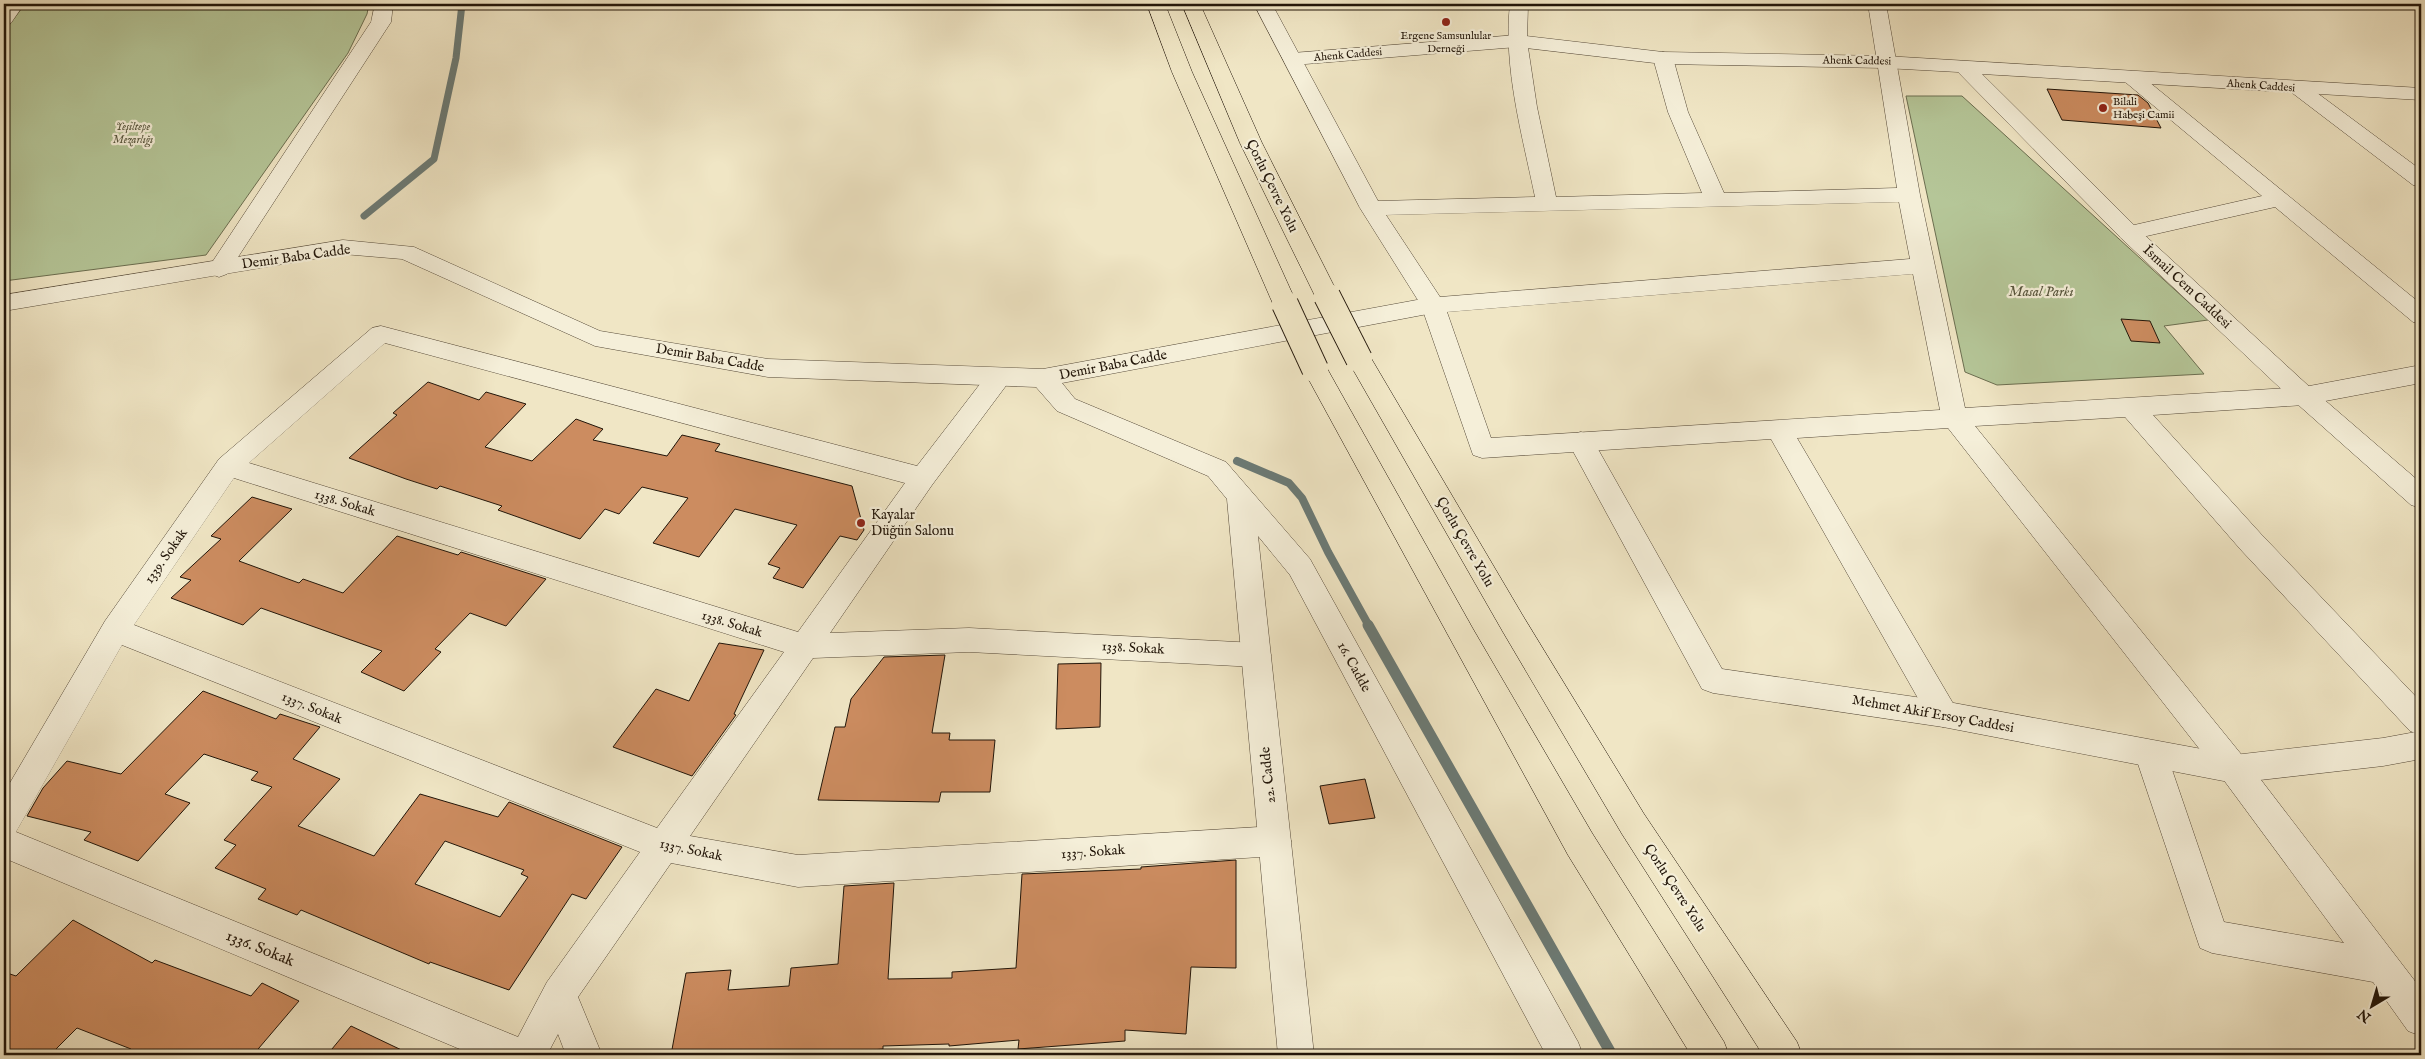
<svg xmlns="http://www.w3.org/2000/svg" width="2425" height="1059" viewBox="0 0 2425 1059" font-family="'IM FELL English',serif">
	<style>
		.green { fill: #b5c698; stroke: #6b6e50 }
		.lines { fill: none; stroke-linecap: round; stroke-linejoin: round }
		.stream-far2 { stroke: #6b7a75; stroke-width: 7 }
		.stream-far1 { stroke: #6b7a75; stroke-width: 8 }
		.stream { stroke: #6b7a75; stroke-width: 11 }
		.building { fill: #cc8c60; stroke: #211509; fill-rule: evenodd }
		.minor-casing { stroke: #554938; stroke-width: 1 }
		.tertiary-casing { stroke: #554938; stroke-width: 1 }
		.trunk-casing { stroke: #211509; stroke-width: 1 }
		.minor { fill: #f5efd9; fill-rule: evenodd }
		.tertiary { fill: #f5efd9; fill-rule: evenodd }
		.trunk { fill: #f0e6c5; fill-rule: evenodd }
		.trunk-bridge-casing { stroke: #211509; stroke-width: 28; stroke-linecap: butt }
		.trunk-bridge { stroke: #f0e6c5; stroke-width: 26 }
		.poi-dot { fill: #8f2418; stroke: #f5efd9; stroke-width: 2 }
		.labels { text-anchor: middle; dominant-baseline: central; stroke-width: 4.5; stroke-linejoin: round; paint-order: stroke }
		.far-poi-label { font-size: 11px; fill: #211509; stroke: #f5efd9 }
		.far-street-label { font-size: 11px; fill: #211509; stroke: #f5efd9 }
		.far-park-label { font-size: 11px; font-style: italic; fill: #55533b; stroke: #f5efd9 }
		.street-label { font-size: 14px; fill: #211509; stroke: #f5efd9 }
		.park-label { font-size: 14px; font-style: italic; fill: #55533b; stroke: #f5efd9 }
		.poi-label { font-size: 14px; fill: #211509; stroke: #f5efd9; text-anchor: start }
		.near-street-label { font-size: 16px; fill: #211509; stroke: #f5efd9 }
	</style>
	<rect width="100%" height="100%" fill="#f0e6c5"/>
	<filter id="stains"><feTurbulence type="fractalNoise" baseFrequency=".004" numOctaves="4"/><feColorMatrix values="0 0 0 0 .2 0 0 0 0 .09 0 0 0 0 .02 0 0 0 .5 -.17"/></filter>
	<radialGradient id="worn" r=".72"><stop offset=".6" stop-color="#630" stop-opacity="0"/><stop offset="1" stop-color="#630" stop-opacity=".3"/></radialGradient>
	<!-- green -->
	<g class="green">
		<polygon points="25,4 369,4 367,14 348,53 206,255 4,281 4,32"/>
		<polygon points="1906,96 1962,96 2208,320 2164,326 2204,374 1997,385 1965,372"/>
	</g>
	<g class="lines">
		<!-- stream-far2 -->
		<polyline class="stream-far2" points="364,216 434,159 456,58 462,4"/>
		<!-- stream-far1 -->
		<polyline class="stream-far1" points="1237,461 1289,483 1302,498 1328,552 1369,626"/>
		<!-- stream -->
		<polyline class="stream" points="1368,625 1612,1055"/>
	</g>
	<!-- building -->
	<g class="building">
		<polygon points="2047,89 2138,95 2148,103 2161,128 2062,120"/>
		<polygon points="2121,319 2150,321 2160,343 2131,341"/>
		<polygon points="428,382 479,400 486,392 526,404 485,447 532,461 576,419 603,429 593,440 667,456 682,435 720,444 715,451 852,486 864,530 857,540 840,536 803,588 773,578 780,568 768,564 797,525 735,509 699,557 653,543 688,498 642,487 619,514 605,509 580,539 498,510 502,506 440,486 437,489 406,479 349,458 397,415 393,413"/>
		<polygon points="252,497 292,509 239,561 299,583 303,579 343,593 397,536 458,555 461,552 546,579 506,626 470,613 435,649 441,652 404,691 361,672 382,651 261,608 243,625 171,598 191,580 180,577 221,539 211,536"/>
		<polygon points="719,643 764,650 734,714 736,715 692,776 613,747 656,689 689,701"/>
		<polygon points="945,655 932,733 950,733 949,740 995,740 990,792 941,792 939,802 818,800 835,727 845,727 851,699 884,657"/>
		<polygon points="1101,663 1100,727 1056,729 1058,664"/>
		<path d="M203 691 276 719 280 714 320 727 293 759 340 779 298 826 374 856 420 794 498 817 509 802 622 847 586 899 572 894 509 990 430 962 429 964 301 910 297 915 258 899 266 889 215 868 236 845 224 840 272 787 251 780 258 772 204 754 165 794 190 803 138 861 84 840 91 832 27 816 43 788 67 761 121 774ZM445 841 524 870 521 874 528 877 500 917 415 884Z"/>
		<polygon points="1365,779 1375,818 1329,824 1320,786"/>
		<polygon points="1236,860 1236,968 1191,967 1186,1034 1125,1030 1125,1041 1018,1049 1019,1040 949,1046 949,1044 883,1046 883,1049 812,1055 671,1055 686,973 731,970 728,990 789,986 791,968 838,964 844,886 894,883 888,979 952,978 952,972 1016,968 1022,874 1141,869 1141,867"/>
		<polygon points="73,920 152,963 155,960 251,996 262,983 299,1001 253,1055 126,1055 131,1049 77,1028 50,1055 4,1055 4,972 16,976"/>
		<polygon points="351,1026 412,1055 327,1055"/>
	</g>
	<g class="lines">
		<defs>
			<g id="minor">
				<polygon points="6,4 24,4 11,23 4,25"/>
				<polygon points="375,4 393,4 391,22 227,274 219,277 211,274 207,269 211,264 371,22"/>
				<path d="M1254 4H1272L1378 201 1535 197C1522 134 1503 68 1510 4H1528L1527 41 1537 107 1556 197 1702 193 1668 112 1653 58 1656 54 1663 52 1670 54 1673 58 1688 112 1724 193 1897 188 1868 4H1886L1920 195 1965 408 2304 387 2421 365V383L2304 405 2153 415 2261 534 2421 702V735L2410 731 2241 550 2125 417 1975 426 2245 759 2421 989V1036L2408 1031 2373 982 2212 953 2200 948 2135 755 2140 745 2151 741 2162 745 2167 755 2224 922 2344 943 2223 779 1948 428 1797 438 1954 705 1958 714 1954 723 1943 727 1932 723 1771 439 1482 458 1473 455 1421 305 1360 208ZM1899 202 1910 259 1440 297 1386 215ZM1913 274 1940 410 1491 438 1447 312Z"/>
				<polygon points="2131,71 2138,73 2421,304 2421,324 2413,322 2275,207 2129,240 2121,238 2118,233 2121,228 2262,196 2124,81 2121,77 2124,73"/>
				<polygon points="2298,82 2305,84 2421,170 2421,187 2413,185 2291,92 2288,88 2291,84"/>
				<path d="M381 326 917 466 990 371 999 368 1008 371 1011 377 1008 383 932 485 830 633 969 628 1256 643 1266 646 1271 655 1266 664 1256 667 969 652 813 658 690 836 798 855 1275 826 1287 830 1291 841 1287 852 1275 856 798 887 671 863 578 997 602 1055H566L558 1034 547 1055H474L4 858V793L105 621 219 459 372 328ZM385 343 905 483 798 632 249 463ZM234 478 784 652 657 828 134 625ZM122 645 640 852 547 982 518 1037 16 832Z"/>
			</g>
			<g id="tertiary">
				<polygon points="1517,35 1663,52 1885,56 2421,88 2421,100 1982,74 2137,228 2313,390 2421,483 2421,508 2411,505 2295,402 2121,238 1958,72 1885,68 1663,64 1517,47 1293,65 1286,63 1283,59 1286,55 1293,53"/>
				<polygon points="343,240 414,247 600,331 768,359 1043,369 1433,297 1441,299 1445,305 1441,311 1433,313 1062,383 1075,399 1226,462 1310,559 1578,1042 1583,1055 1546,1055 1290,575 1258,536 1314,1055 1278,1055 1227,499 1208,476 1057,411 1036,387 768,377 595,346 402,259 343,254 4,311 4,295"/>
				<polygon points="1581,432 1590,435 1722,669 1943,701 2234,755 2383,738 2421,731 2421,759 2383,766 2234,783 1943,727 1713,693 1702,689 1568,442 1572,435"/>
			</g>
			<g id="trunk">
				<polygon points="1147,4 1165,4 1192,72 1297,304 1293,310 1285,312 1277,310 1273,304 1172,72"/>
				<polygon points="1182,4 1200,4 1262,143 1339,296 1335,302 1327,304 1319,302 1315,296 1240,143"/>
				<polygon points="1359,350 1368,353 1523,616 1644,814 1797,1042 1802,1055 1763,1055 1622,834 1503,632 1347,359 1350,353"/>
				<polygon points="1315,360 1324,363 1473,629 1592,833 1724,1042 1729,1055 1691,1055 1568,855 1303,369 1306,363"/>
			</g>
		</defs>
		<!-- minor casing -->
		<use href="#minor" class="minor-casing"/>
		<!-- tertiary casing -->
		<use href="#tertiary" class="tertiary-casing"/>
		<!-- trunk casing -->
		<use href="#trunk" class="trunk-casing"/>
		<!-- minor -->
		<use href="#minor" class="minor"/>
		<!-- tertiary -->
		<use href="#tertiary" class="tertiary"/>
		<!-- trunk -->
		<use href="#trunk" class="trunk"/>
		<defs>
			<g id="trunk-bridge">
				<polyline points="1327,296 1359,359"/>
				<polyline points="1285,304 1315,369"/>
			</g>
		</defs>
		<!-- trunk-bridge casing -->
		<use href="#trunk-bridge" class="trunk-bridge-casing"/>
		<!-- trunk-bridge -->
		<use href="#trunk-bridge" class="trunk-bridge"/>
	</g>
	<!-- markers -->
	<g class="poi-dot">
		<circle cx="1446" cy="22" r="5"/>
		<circle cx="2103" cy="108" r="5"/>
		<circle cx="861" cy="523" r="5"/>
	</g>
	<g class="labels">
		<!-- far-poi labels -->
		<g class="far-poi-label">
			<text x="1446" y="36">Ergene Samsunlular<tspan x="1446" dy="13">Derneği</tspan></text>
			<text x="2113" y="102" text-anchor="start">Bilali<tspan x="2113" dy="13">Habeşi Camii</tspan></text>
		</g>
		<!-- far-street labels -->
		<g class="far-street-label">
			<text transform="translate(1348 55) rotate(-5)">Ahenk Caddesi</text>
			<text transform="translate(1857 61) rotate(1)">Ahenk Caddesi</text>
			<text transform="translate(2261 86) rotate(4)">Ahenk Caddesi</text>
		</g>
		<!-- far-park labels -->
		<g class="far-park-label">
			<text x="133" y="127">Yeşiltepe<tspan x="133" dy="13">Mezarlığı</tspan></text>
		</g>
		<!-- street labels -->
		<g class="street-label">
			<text transform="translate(1272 186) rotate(64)">Çorlu Çevre Yolu</text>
			<text transform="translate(296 257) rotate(-8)">Demir Baba Cadde</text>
			<text transform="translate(2187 287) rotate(43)">İsmail Cem Caddesi</text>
			<text transform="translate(710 358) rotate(10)">Demir Baba Cadde</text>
			<text transform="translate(1113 365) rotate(-11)">Demir Baba Cadde</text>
			<text transform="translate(345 503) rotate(17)">1338. Sokak</text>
			<text transform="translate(1465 542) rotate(60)">Çorlu Çevre Yolu</text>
			<text transform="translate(166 556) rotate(-55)">1339. Sokak</text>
			<text transform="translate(732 624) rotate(17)">1338. Sokak</text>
			<text transform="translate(1133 648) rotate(3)">1338. Sokak</text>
			<text transform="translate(1354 667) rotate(61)">16. Cadde</text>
			<text transform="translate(312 708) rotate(22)">1337. Sokak</text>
			<text transform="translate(1933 714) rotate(10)">Mehmet Akif Ersoy Caddesi</text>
			<text transform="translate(1268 775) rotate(-96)">22. Cadde</text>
			<text transform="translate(691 850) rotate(12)">1337. Sokak</text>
			<text transform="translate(1093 852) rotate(-4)">1337. Sokak</text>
			<text transform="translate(1675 888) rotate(57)">Çorlu Çevre Yolu</text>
		</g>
		<!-- park labels -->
		<g class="park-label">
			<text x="2041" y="292">Masal Parkı</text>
		</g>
		<!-- poi labels -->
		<g class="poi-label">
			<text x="871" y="515">Kayalar<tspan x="871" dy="16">Düğün Salonu</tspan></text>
		</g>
		<!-- near-street labels -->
		<g class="near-street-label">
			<text transform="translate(260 949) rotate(22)">1336. Sokak</text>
		</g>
	</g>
	<!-- margin -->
	<rect width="2425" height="1059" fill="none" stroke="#f0e6c5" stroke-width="20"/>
	<rect x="5" y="5" width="2415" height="1049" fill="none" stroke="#211509" stroke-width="2.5"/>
	<rect x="10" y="10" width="2405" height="1039" fill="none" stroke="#211509"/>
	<!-- north arrow -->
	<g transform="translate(2372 1006) rotate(218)" stroke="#f5efd9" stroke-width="4" paint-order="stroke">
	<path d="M0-4L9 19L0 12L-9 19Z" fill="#211509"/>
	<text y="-8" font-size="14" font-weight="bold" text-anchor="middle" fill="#211509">N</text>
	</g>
	<rect width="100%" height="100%" filter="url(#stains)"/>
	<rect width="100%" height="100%" fill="url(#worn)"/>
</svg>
